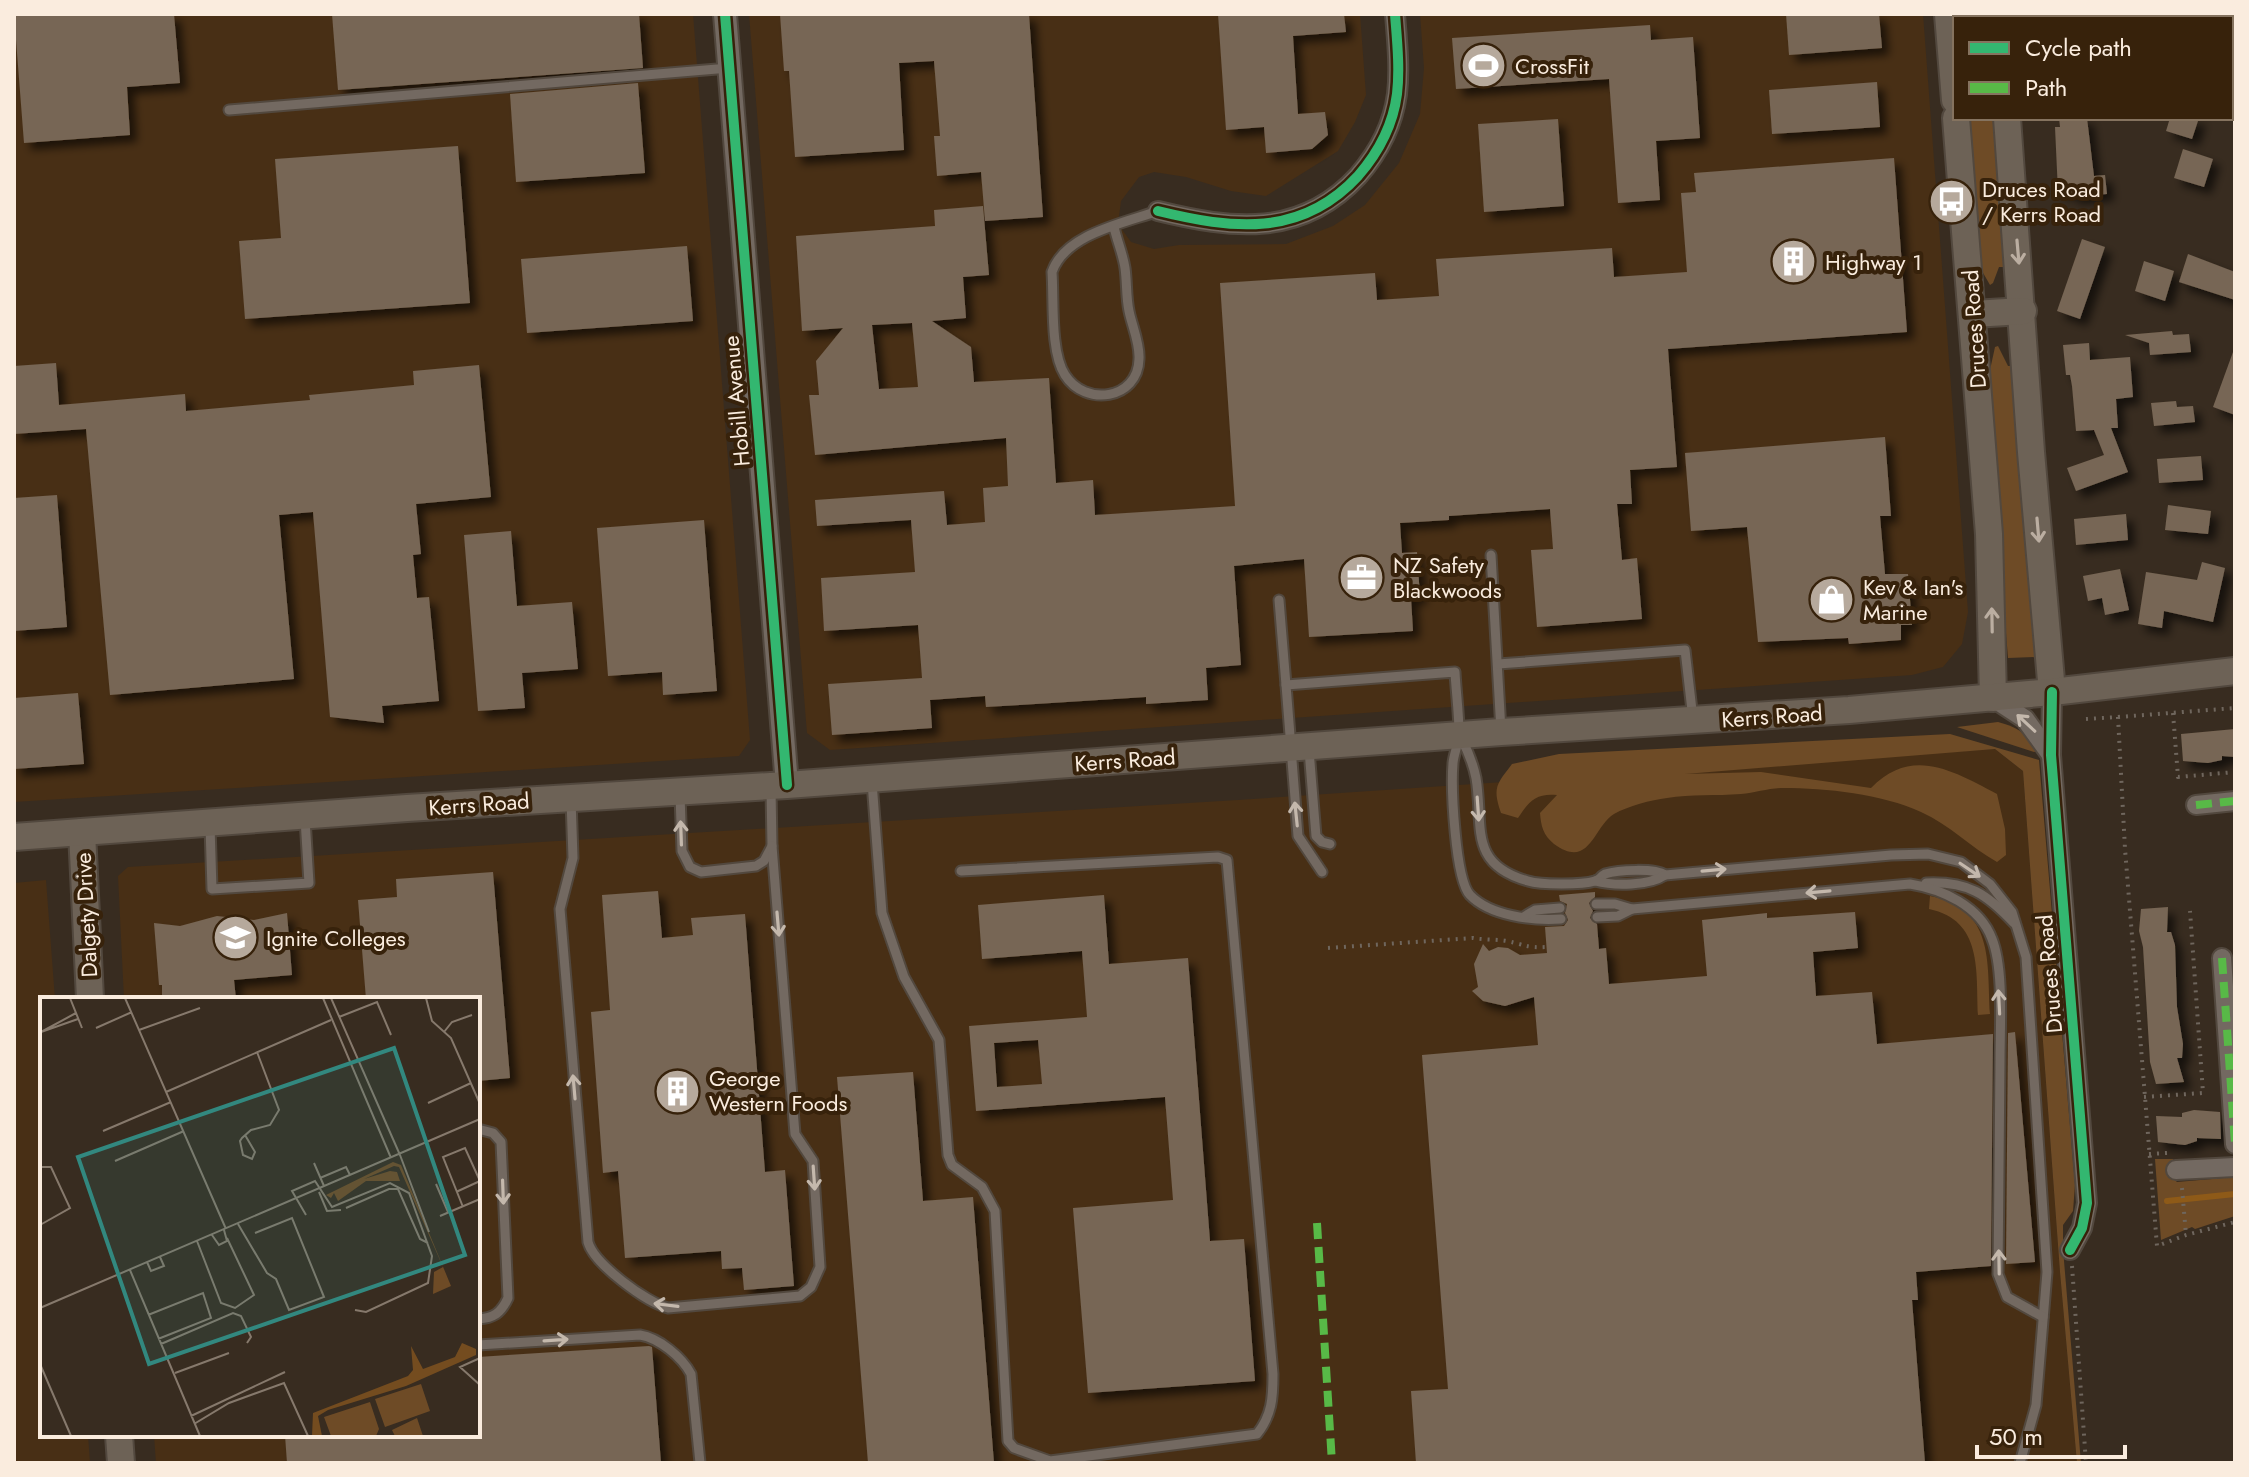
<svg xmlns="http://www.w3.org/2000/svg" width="2249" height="1477" viewBox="0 0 2249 1477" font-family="Jost,sans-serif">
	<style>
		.built { fill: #482f15 }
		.green { fill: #6e4b26 }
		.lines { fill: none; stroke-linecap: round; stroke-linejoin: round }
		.stream { stroke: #8e5a18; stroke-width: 6 }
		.building { fill: #776654; fill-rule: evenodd; filter: url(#shadow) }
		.service-casing { stroke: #52483e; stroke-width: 13 }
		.minor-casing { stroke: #52483e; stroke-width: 22 }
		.tertiary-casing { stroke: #52483e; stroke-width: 26 }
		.secondary-casing { stroke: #52483e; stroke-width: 30 }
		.path { stroke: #6f665d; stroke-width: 4; stroke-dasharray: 2 6; stroke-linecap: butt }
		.service { stroke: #736961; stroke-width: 9 }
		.minor { stroke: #736961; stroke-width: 18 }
		.tertiary { stroke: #736961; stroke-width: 22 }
		.secondary { stroke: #6d6256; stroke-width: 26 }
		.quiet { stroke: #58b947; stroke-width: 8; stroke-dasharray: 16 8; stroke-linecap: butt }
		.cycleway-casing { stroke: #37220b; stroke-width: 15 }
		.cycleway { stroke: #33b770; stroke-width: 10 }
		.oneway { stroke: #bbaea1 }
		.oneway2 { stroke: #c4b8ac }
		.labels { text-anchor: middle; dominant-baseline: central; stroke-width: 8; stroke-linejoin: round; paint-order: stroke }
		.poi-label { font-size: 22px; fill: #faecde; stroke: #37220b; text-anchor: start }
		.street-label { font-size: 22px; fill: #faecde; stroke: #37220b }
		.inset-road { fill: none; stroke: #86796c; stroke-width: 2 }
		.view { fill: #32887f; fill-opacity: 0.15; stroke: #32887f; stroke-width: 4 }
		.inset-edge { fill: none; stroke: #faecde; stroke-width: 4 }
	</style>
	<defs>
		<filter id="shadow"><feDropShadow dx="7" dy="7" stdDeviation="4" flood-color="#0009"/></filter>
	</defs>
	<rect width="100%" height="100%" fill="#382c20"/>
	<!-- built -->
	<g class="built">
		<polygon points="14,14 693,14 750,740 739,756 14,802"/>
		<polygon points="749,14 1360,14 1366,95 1355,122 1338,151 1266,196 1231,191 1186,177 1154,172 1139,177 1121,201 1118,224 1131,242 1154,249 1179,245 1286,244 1333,226 1365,205 1399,163 1420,114 1424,68 1420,14 1923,14 1968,612 1962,644 1943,667 1912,675 830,750 807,733"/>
		<polygon points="1995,749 2023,771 2060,1272 2077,1463 156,1463 154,1435 478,1435 478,999 124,999 118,876 128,867 1238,800"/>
		<polygon points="46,880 55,999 42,999 42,1435 88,1435 90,1463 14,1463 14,883"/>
	</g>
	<!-- green -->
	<g class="green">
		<polygon points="1965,118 1993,118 2004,267 1999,267 1993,283 1990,285 1982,271 1977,270"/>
		<polygon points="1998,346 2008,366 2014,366 2037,657 2008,658 1985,370 1990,370 1995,347"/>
		<path d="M1998 722C2017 727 2028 734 2038 751L2034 752 1957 727Z"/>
		<path d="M1950 734 2039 760 2075 1185 2073 1211 2063 1225V1249L2081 1463H2077L2060 1272 2023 771 1995 749 1685 774 1761 772 1871 788C1912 746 1953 771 1997 794L2005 829 2006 855 1997 862C1970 847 1950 825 1921 812 1882 794 1826 788 1783 788 1769 788 1755 793 1741 794 1716 796 1691 794 1667 798 1651 800 1628 806 1614 814 1593 827 1590 870 1554 844 1543 835 1541 826 1540 813L1557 795C1536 793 1529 801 1518 818L1501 813C1492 787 1497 784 1512 764L1559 754Z"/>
		<path d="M1930 896C1995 909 1987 962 1990 1014L1978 1015C1976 972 1983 920 1929 909Z"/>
		<polygon points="2155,1159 2173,1159 2174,1179 2177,1182 2235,1177 2235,1216 2195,1229 2192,1227 2161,1240"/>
	</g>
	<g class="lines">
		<!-- stream -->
		<polyline class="stream" points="2167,1201 2235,1194"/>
	</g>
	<!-- building -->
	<g class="building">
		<polygon points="14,14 174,14 180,83 127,87 130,135 24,143"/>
		<polygon points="332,14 639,14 643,68 338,90"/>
		<polygon points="780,14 1029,14 1043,217 985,221 981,172 937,176 934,136 940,136 934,61 899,63 904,150 795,157 789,71 784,71"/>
		<polygon points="1218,14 1344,14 1346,32 1293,36 1298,114 1325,112 1328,135 1312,149 1266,153 1264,127 1226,130"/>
		<polygon points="1786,14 1879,14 1882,48 1789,55"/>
		<polygon points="1650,25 1651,40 1693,37 1700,138 1656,141 1660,200 1618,203 1609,79 1456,89 1452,38"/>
		<polygon points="1877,82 1880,127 1772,134 1769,90"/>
		<polygon points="638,83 645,173 516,182 510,94"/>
		<polygon points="2059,118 2087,118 2094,176 2105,175 2107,194 2072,197 2071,191 2058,192 2055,127 2060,127"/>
		<polygon points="2170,118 2199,118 2192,139 2166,131"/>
		<polygon points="1558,119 1564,206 1484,212 1478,124"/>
		<polygon points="458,146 470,303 245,319 239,241 281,238 275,159"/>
		<polygon points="2183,149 2213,159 2204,187 2174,178"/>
		<path d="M1894 158 1907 332 1668 349 1677 467 1630 470 1632 504H1617L1622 560 1637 558 1642 619 1537 627 1531 550 1553 549 1550 509 1449 516V520L1400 523 1402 553 1417 552 1420 597 1411 598 1413 631 1309 637 1304 559 1234 566 1241 665 1206 668 1208 700 1146 704V697L986 707 985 696 930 700 932 728 832 735 828 684 922 678 918 625 824 631 821 578 915 572 911 520 817 526 815 500 944 491 947 525 985 522 983 488 1008 486 1006 438 815 455 809 395H819L816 361 843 328 802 331 796 236 935 226 934 210 983 206 989 275 963 277 966 318 932 321 971 347 974 382 1049 378 1056 483 1093 480 1095 515 1235 506 1220 283 1375 273 1377 300 1439 296 1436 259 1612 248 1614 277 1687 272 1681 193 1696 192 1694 173ZM912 323 918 387 879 389 872 325Z"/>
		<polygon points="2082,239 2105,247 2080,319 2057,311"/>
		<polygon points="687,246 693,321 527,333 521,259"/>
		<polygon points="2188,254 2235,272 2235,300 2179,282"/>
		<polygon points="2144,261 2174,271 2165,301 2135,291"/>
		<polygon points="2172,331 2173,335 2189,334 2191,352 2150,355 2149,343 2125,335"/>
		<polygon points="2089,343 2090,360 2130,357 2133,397 2116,399 2118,428 2111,428 2128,472 2076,491 2067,468 2104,455 2094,430 2076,431 2072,386 2070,375 2066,375 2063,345"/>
		<polygon points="2233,352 2235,353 2235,415 2213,407"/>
		<polygon points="56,363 59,405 185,394 186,411 310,400 309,395 414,385 413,371 479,365 491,497 416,504 421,554 413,555 417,598 429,597 439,701 382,706 384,723 330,717 313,512 279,515 294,679 110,695 86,429 14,434 14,366"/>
		<polygon points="2176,401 2177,407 2193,406 2195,422 2154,426 2151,403"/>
		<polygon points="1885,437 1891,516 1880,516 1885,574 1908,574 1912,625 1901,625 1901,640 1849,644 1848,638 1758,642 1747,527 1691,531 1685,453"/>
		<polygon points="2201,456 2203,480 2159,483 2157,459"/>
		<polygon points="57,495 67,627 14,631 14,498"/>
		<polygon points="2168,505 2211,511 2208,534 2165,530"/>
		<polygon points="2126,514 2128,540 2076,545 2074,519"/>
		<polygon points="704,520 717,691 663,695 662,672 608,676 597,528"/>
		<polygon points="511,531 517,606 572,602 578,669 522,673 525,708 478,711 464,535"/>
		<polygon points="2202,562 2225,568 2213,622 2164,611 2162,628 2138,624 2146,572 2197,580"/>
		<polygon points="2120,569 2129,610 2105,615 2102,598 2088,601 2083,576"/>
		<polygon points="78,693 84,764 14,769 14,698"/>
		<polygon points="2235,729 2235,757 2222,756 2222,760 2208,763 2183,761 2181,734"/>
		<polygon points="493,872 510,1078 478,1081 478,999 366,999 358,900 397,897 396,879"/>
		<polygon points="658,891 662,938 693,935 691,918 745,914 765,1172 785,1170 794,1286 744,1290 742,1268 722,1269 721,1251 625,1258 618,1171 603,1173 591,1012 610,1010 602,895"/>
		<polygon points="1595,892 1595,897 1589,903 1593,911 1590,918 1597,924 1599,949 1606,948 1609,984 1707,976 1702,920 1767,913 1767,918 1855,912 1858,948 1813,952 1816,996 1872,992 1877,1044 1993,1034 1991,1266 1916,1272 1918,1300 1912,1300 1925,1463 1416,1463 1411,1391 1448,1389 1422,1055 1538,1045 1534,997 1505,1006 1483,1001 1472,991 1478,987 1474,964 1483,944 1489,951 1498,947 1508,948 1520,955 1547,953 1545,927 1564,926 1568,920 1565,913 1567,904 1560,901 1559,895"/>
		<path d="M1104 895 1109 964 1188 958 1210 1241 1244 1239 1255 1381 1088 1393 1073 1208 1173 1200 1165 1097 976 1111 969 1026 1087 1017 1082 951 982 959 978 905ZM1038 1040 1042 1084 997 1087 994 1043Z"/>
		<polygon points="2168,907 2167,932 2171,932 2175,945 2177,1007 2183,1044 2182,1058 2177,1058 2184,1082 2156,1084 2150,1062 2143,947 2139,931 2141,909"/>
		<polygon points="287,913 292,975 234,980 236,999 162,999 162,985 159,985 154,923 180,926 217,916 254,920"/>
		<polygon points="2015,1032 2035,1262 2006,1264 2008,1033"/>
		<polygon points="913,1072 923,1201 973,1197 994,1463 868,1463 837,1077"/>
		<polygon points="2194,1110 2220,1112 2221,1139 2197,1138 2197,1141 2185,1145 2158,1142 2156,1116 2182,1117 2182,1113"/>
		<polygon points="649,1346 652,1347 661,1463 287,1463 285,1435 478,1435 478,1357"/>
	</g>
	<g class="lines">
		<defs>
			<g id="service">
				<polyline points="229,110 729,68"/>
				<path d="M1114 227C1117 241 1123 254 1125 268 1127 282 1126 297 1129 311 1132 326 1140 343 1139 359 1138 400 1085 407 1065 375 1050 352 1054 300 1052 272 1065 234 1124 223 1158 211"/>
				<polyline points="1491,555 1501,731"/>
				<polyline points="1279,600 1286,685"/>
				<polyline points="1498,664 1685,650 1693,719"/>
				<path d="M1461 738C1468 751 1473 763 1476 778 1484 825 1467 864 1528 881 1541 885 1582 885 1595 881 1602 879 1599 877 1605 874 1618 870 1655 868 1665 875L1891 855 1928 854 1961 862 1990 884 2012 912 2026 957 2047 1272 2036 1405 2020 1463"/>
				<polyline points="1309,750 1316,836 1322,842 1330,844"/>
				<path d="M872 782 882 913 904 977 939 1040 948 1155 952 1165 982 1187 995 1211 1008 1441 1014 1448 1050 1461 1257 1434C1272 1415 1273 1398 1273 1374L1227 860 1218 857 961 871"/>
				<polyline points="680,795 682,851 690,867 701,872 756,866 764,861 772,846 771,789"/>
				<path d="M571 799 573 858 560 909 588 1242C594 1264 646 1302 668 1308L800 1296 811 1287 820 1267 813 1161 795 1134 772 846"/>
				<polyline points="210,826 212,889 309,883 305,819"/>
				<path d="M1322 872 1298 836 1286 685 1455 672C1456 692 1459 713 1459 733 1459 743 1454 753 1453 763 1451 787 1455 879 1470 895 1490 916 1533 921 1561 919"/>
				<path d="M1595 881C1614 886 1649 886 1665 875"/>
				<path d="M1926 883C1968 881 1987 894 2014 923"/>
				<polyline points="1596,904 1615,904 1632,909"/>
				<polyline points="1525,916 1535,910 1560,908"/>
				<path d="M1597 917 1618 916 1632 909 1910 884C1942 889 1980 906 1992 939 2004 969 2000 1027 2000 1060 1999 1132 1999 1203 1998 1274L2007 1297 2043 1317"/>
				<path d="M478 1129 493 1133 501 1142 508 1298C501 1313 494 1318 478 1319"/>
				<path d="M478 1345 640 1335C659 1338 682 1357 691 1374L700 1463"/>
			</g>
			<g id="minor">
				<path d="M1158 211C1232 229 1301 238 1358 176 1378 153 1393 125 1397 94 1400 68 1397 40 1395 14"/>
				<polyline points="2052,692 2051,755 2087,1203 2082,1228 2070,1250"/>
				<polyline points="1993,698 2025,719 2051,755"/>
				<polyline points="2196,805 2235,801"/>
				<polyline points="2222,958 2235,1144"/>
				<polyline points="2176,1170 2235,1167"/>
			</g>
			<polyline id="tertiary" points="725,14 787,785"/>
			<g id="secondary">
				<polyline points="1948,14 1955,100"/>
				<polyline points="1998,14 1999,18"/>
				<polyline points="1956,118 1989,534 1993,698"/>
				<polyline points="2007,118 2031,452 2052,692"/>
				<polyline points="1973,314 2023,311"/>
				<polyline points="82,832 90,999"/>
				<polyline points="14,837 407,808 787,785 1501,732 1849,710 2052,692 2235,671"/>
				<polyline points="119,1435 121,1463"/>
			</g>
		</defs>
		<!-- service casing -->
		<use href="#service" class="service-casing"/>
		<!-- minor casing -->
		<use href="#minor" class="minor-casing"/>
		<!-- tertiary casing -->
		<use href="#tertiary" class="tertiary-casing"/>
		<!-- secondary casing -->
		<use href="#secondary" class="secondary-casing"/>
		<!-- path -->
		<g class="path">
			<polyline points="2173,713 2178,777 2235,772"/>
			<polyline points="2118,717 2235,708"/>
			<polyline points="2086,719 2118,717 2125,849 2157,1246 2186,1235 2235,1222"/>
			<path d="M1328 948 1473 938C1484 940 1496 939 1507 941 1526 945 1526 948 1547 947"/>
			<polyline points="2144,1097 2203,1093 2190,911"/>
			<polyline points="2149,1154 2167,1153"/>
			<polyline points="2182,1188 2186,1235"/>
			<polyline points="2072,1266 2086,1463"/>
		</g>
		<!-- service -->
		<use href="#service" class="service"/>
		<!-- minor -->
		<use href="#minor" class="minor"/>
		<!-- tertiary -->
		<use href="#tertiary" class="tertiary"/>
		<!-- secondary -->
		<use href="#secondary" class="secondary"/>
		<!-- quiet -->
		<g class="quiet">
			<polyline points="2196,805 2235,801"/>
			<polyline points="2222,958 2235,1144"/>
			<polyline points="1317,1223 1332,1463"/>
		</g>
		<defs>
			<g id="cycleway">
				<polyline points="725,14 787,785"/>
				<path d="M1158 211C1232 229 1301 238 1358 176 1378 153 1393 125 1397 94 1400 68 1397 40 1395 14"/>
				<polyline points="2052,692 2051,755 2087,1203 2082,1228 2070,1250"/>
			</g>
		</defs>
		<!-- cycleway casing -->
		<use href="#cycleway" class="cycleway-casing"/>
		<!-- cycleway -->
		<use href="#cycleway" class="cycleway"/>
	</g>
	<!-- one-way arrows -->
	<defs><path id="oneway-shaft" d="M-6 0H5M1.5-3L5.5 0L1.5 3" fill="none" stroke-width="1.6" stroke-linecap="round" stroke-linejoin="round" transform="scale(2)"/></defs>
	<g class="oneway">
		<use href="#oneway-shaft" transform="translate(2018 252) rotate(85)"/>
		<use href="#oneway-shaft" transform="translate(2038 530) rotate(85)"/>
		<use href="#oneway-shaft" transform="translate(1992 620) rotate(-91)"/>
	</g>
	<g class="oneway2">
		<use href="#oneway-shaft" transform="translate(2026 723) rotate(-137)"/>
		<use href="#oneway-shaft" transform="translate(1478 809) rotate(86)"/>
		<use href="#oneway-shaft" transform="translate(1296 814) rotate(-96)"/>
		<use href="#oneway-shaft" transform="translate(681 833) rotate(-92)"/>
		<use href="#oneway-shaft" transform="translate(1714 870) rotate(-5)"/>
		<use href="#oneway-shaft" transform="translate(1970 870) rotate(34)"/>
		<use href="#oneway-shaft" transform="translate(1818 892) rotate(175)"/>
		<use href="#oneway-shaft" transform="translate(778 924) rotate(85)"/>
		<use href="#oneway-shaft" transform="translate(1999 1002) rotate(-93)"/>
		<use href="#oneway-shaft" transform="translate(574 1087) rotate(-95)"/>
		<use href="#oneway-shaft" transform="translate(814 1178) rotate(86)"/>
		<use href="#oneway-shaft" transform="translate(503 1192) rotate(88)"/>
		<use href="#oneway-shaft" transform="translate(1999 1262) rotate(-91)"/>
		<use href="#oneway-shaft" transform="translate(666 1305) rotate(-173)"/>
		<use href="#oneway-shaft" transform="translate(556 1340) rotate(-4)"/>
	</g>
	<!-- icons -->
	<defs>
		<symbol id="stadium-disc" viewBox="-11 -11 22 22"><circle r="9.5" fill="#b6a99c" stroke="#37220b"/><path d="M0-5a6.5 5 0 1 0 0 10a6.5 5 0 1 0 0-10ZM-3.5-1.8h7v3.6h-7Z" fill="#fff"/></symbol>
		<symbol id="bus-disc" viewBox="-11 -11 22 22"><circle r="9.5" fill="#b6a99c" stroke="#37220b"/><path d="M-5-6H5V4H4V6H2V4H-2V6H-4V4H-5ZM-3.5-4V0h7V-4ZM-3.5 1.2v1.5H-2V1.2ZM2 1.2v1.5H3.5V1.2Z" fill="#fff"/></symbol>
		<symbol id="building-disc" viewBox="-11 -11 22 22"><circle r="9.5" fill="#b6a99c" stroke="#37220b"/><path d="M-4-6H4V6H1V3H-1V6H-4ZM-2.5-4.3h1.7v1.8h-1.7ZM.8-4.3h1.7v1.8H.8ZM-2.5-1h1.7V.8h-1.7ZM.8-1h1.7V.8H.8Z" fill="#fff"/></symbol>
		<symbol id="office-disc" viewBox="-11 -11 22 22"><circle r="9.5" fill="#b6a99c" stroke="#37220b"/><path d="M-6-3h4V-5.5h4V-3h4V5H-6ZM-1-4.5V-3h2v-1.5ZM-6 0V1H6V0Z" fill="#fff"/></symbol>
		<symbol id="shop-disc" viewBox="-11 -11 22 22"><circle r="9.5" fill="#b6a99c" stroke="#37220b"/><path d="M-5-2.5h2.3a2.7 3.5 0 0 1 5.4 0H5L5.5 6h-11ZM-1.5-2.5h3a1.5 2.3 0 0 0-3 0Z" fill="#fff"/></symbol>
		<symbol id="university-disc" viewBox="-11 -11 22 22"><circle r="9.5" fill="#b6a99c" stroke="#37220b"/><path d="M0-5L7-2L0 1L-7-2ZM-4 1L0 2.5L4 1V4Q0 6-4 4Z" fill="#fff"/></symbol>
	</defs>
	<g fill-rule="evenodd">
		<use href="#stadium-disc" x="1458" y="40" width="51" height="51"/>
		<use href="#bus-disc" x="1926" y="176" width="51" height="51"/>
		<use href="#building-disc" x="1768" y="236" width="51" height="51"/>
		<use href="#office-disc" x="1336" y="552" width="51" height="51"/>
		<use href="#shop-disc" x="1806" y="574" width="51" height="51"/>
		<use href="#university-disc" x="210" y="912" width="51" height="51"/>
		<use href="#building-disc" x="652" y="1066" width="51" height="51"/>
	</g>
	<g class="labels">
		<!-- poi labels -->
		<g class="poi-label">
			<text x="1515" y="66">CrossFit</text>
			<text x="1982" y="189">Druces Road<tspan x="1982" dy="25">/ Kerrs Road</tspan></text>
			<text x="1825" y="262">Highway 1</text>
			<text x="1393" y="565">NZ Safety<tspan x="1393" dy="25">Blackwoods</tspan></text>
			<text x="1863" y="587">Kev &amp; Ian's<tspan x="1863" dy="25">Marine</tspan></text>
			<text x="266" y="938">Ignite Colleges</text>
			<text x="709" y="1078">George<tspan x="709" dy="25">Western Foods</tspan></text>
		</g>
		<!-- street labels -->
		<g class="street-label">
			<text transform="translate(1974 329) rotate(-94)">Druces Road</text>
			<text transform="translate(736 401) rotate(-95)">Hobill Avenue</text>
			<text transform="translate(1772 716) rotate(-4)">Kerrs Road</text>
			<text transform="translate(1125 760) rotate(-4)">Kerrs Road</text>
			<text transform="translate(479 804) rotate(-4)">Kerrs Road</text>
			<text transform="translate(86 915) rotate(-93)">Dalgety Drive</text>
			<text transform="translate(2049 974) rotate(-95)">Druces Road</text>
		</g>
	</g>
	<!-- overview -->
	<g transform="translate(40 997)">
		<rect width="440" height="440" fill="#382c20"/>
		<path d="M353 165 361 168 411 289 393 297 394 275 403 270 359 170 354 169 324 182 350 174 357 175 360 184H326L298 204 294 196 291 201 286 198ZM381 387 390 414 345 430 335 402ZM330 405 339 432 336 439H291L284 420ZM377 421 383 439H355L352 433Z" fill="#6e4b26"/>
		<path d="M422 346 436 352V358L366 389 288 413 278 419 282 439H272L273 416 368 379 373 373 371 349 383 372 415 360Z" fill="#744c1f"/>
		<path class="inset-road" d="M30 1 42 31M85 1 186 232M283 1 351 161M291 1 360 158M386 1 392 24 411 41 440 107M36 16 1 35 38 22M299 20 337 5 351 38M56 31 92 15M99 33 160 11M404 35 412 25 432 18M126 95 291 23M388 106 431 86M63 134 131 105M205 138 215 155 212 162 203 158 200 144 202 141 211 133 230 128 239 113 217 55M360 158 389 235M75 164 144 134M274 166 284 189M0 170H11L30 211 0 228M280 181 306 170 310 178M396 187 408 215M279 195 287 214 301 213M416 195 440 184M423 210 403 160 425 151 440 184M306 211 349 192H358L380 242 388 246M266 218 252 194 275 184 292 210 350 186 369 196 392 259 388 286 326 315 315 313M400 219 440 202M198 227 227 276 236 282 249 313 284 300 252 221 215 236M172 238 179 248 187 244 184 233M157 244 181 306 195 311 214 298 187 241M107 265 111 274 124 269 120 260M90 273 160 439M0 311 440 122M108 318 163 296 171 321 118 342M121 347 193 316 201 319 211 340 207 346M440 361 420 370 440 388M0 367 31 439M135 376 189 356M151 419 245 375M154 427 189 406 244 386 268 439"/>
		<path class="view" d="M354 51 425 258 109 367 38 160Z"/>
		<rect width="440" height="440" class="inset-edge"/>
	</g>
	<!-- border -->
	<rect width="2249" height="1477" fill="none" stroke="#faecde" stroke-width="32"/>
	<!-- legend -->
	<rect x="1953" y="16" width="280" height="104" fill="#37220b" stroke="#85735f" stroke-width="2"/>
	<rect x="1969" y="42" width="40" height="12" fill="#33b770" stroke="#85735f" stroke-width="2"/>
	<text x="2025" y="56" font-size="24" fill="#faecde">Cycle path</text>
	<rect x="1969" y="82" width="40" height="12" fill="#58b947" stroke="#85735f" stroke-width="2"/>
	<text x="2025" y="96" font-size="24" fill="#faecde">Path</text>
	<!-- scale -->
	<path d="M1977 1445v12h148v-12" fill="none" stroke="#faecde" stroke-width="4"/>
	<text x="1989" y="1445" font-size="24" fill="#faecde" stroke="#37220b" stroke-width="6" paint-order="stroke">50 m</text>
</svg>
